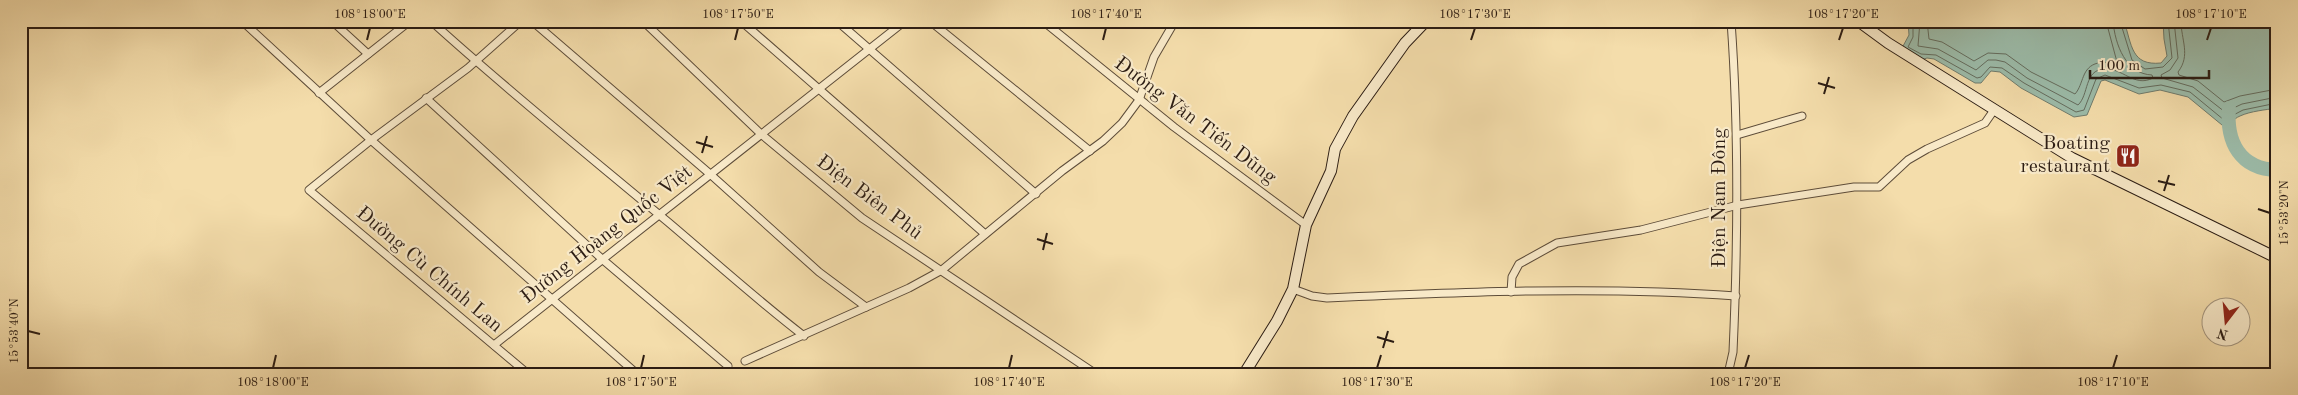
<svg xmlns="http://www.w3.org/2000/svg" width="2298" height="395" viewBox="0 0 2298 395" font-family="'Old Standard TT',serif">
	<style>
		.water { fill: #9cbcaa; stroke: #6f7c6e }
		.lines { fill: none; stroke-linecap: round; stroke-linejoin: round }
		.shore { stroke: #646c5e; stroke-width: 1 }
		.river { stroke: #9cbcaa; stroke-width: 14 }
		.minor-casing { stroke: #5d4c39; stroke-width: 9 }
		.secondary-casing { stroke: #2b1c13; stroke-width: 12 }
		.minor { stroke: #f8e9c8; stroke-width: 7 }
		.secondary { stroke: #f8e9c8; stroke-width: 10 }
		.ticks { fill: none; stroke: #2b1c13; stroke-width: 2 }
		.labels { text-anchor: middle; dominant-baseline: central; stroke-width: 4.5; stroke-linejoin: round; paint-order: stroke }
		.street-label { font-size: 20px; fill: #2b1c13; stroke: #f8e9c8 }
		.poi-label { font-size: 20px; fill: #2b1c13; stroke: #f8e9c8; text-anchor: end }
		.neatline { fill: none; stroke: #2b1c13; stroke-width: 2 }
		.ticks-label { font-size: 12px; text-anchor: middle; fill: #2b1c13 }
	</style>
	<rect width="100%" height="100%" fill="#f4ddab"/>
	<filter id="stains"><feTurbulence type="fractalNoise" baseFrequency=".004" numOctaves="4"/><feColorMatrix values="0 0 0 0 .2 0 0 0 0 .09 0 0 0 0 .02 0 0 0 .5 -.17"/></filter>
	<radialGradient id="worn" r=".72"><stop offset=".6" stop-color="#630" stop-opacity="0"/><stop offset="1" stop-color="#630" stop-opacity=".3"/></radialGradient>
	<!-- water -->
	<path class="water" d="M1908 21H2124C2132 45 2131 66 2161 63L2167 56 2164 39 2163 21H2277V108C2265 110 2251 111 2240 116 2233 119 2230 125 2222 125L2188 97 2160 90 2139 94 2105 80 2101 81 2087 115 2074 117 2021 88 2000 72 1991 71 1981 83H1975L1934 59 1927 58 1921 60 1902 48 1909 35Z"/>
	<g class="lines">
		<!-- shore -->
		<g class="shore">
			<polyline points="1913,21 1913,37 1908,47 1921,54 1936,55 1977,78 1981,77 1990,67 2002,68 2024,83 2076,112 2084,110 2096,79 2105,75 2139,88 2161,85 2190,92 2224,120 2243,110 2277,103"/>
			<path d="M1920 21 1918 46 1938 49 1976 70 1988 60H1996L2005 62 2027 78 2078 105C2089 95 2084 70 2104 69 2122 67 2134 88 2153 78L2152 75C2126 74 2115 45 2113 21"/>
			<path d="M1927 21 1929 39 1942 42 1974 61 1988 53 2006 54 2031 72 2075 94C2084 84 2081 67 2098 63 2105 61 2112 64 2117 62L2106 21"/>
			<polyline points="2120,21 2132,60 2145,69 2163,67 2172,58 2168,21"/>
			<polyline points="2174,21 2178,58 2170,70 2161,75 2162,78 2193,87 2225,112 2242,104 2277,97"/>
			<path d="M2181 21C2181 40 2191 55 2178 72L2179 75 2198 81 2224 102 2240 96 2277 89"/>
		</g>
		<!-- river -->
		<path class="river" d="M2229 108C2226 142 2240 169 2277 170"/>
		<defs>
			<g id="minor">
				<polyline points="242,21 371,140 637,374"/>
				<polyline points="332,21 368,54"/>
				<path d="M431 21C508 91 588 155 668 222 713 260 757 300 804 336"/>
				<polyline points="521,21 468,68 371,140 309,190 528,374"/>
				<polyline points="532,21 710,174 819,272 866,307"/>
				<polyline points="643,21 761,134 862,218 1096,374"/>
				<polyline points="741,21 985,234"/>
				<polyline points="837,21 1036,194"/>
				<polyline points="930,21 1090,151"/>
				<polyline points="1043,21 1174,127 1306,225"/>
				<polyline points="319,93 410,21"/>
				<polyline points="426,98 602,259 728,366"/>
				<polyline points="1737,135 1802,116"/>
				<path d="M1293 289 1312 296 1327 298C1463 292 1600 286 1736 296"/>
				<polyline points="1511,292 1512,277 1519,264 1557,243 1641,230 1738,205 1854,187 1879,187 1908,160 1927,149 1985,123 1994,110"/>
				<polyline points="494,345 905,21"/>
				<polyline points="745,361 909,288 942,270 1062,171 1103,141 1122,123 1139,100 1154,57 1175,21"/>
				<path d="M1728 374 1733 352C1738 241 1739 132 1731 21"/>
			</g>
			<g id="secondary">
				<polyline points="1858,21 1888,43 2072,158 2277,258"/>
				<polyline points="1244,374 1277,321 1293,289 1306,225 1331,171 1335,149 1353,116 1405,43 1426,21"/>
			</g>
		</defs>
		<!-- minor casing -->
		<use href="#minor" class="minor-casing"/>
		<!-- secondary casing -->
		<use href="#secondary" class="secondary-casing"/>
		<!-- minor -->
		<use href="#minor" class="minor"/>
		<!-- secondary -->
		<use href="#secondary" class="secondary"/>
	</g>
	<!-- ticks -->
	<path class="ticks" d="M367 40 370 28M735 40 738 28M1103 40 1106 28M1471 40 1475 28M1839 40 1843 28M2207 40 2211 28M1818 83 1835 88M1824 94 1829 77M696 142 713 147M702 153 707 136M2158 181 2175 185M2164 191 2169 175M2258 209 2270 213M1037 239 1053 244M1043 250 1047 233M28 331 40 334M1377 337 1394 342M1383 348 1388 331M273 368 276 355M641 368 644 355M1009 368 1012 355M1377 368 1381 355M1745 368 1749 355M2113 368 2117 355"/>
	<!-- icons -->
	<defs>
		<symbol id="restaurant-square" viewBox="-11 -11 22 22"><rect x="-9" y="-9" width="18" height="18" rx="4" fill="#8f2418" stroke="#f8e9c8"/><path d="M-5-6h1v4h1v-4h1v4h1v-4h1v5L-1.5 .5V6h-2V.5L-5-1ZM5-6V6H3V1.5H1.5Q1.5-4 5-6Z" fill="#fff"/></symbol>
	</defs>
	<g fill-rule="evenodd">
		<use href="#restaurant-square" x="2114" y="142" width="28" height="28"/>
	</g>
	<g class="labels">
		<!-- street labels -->
		<g class="street-label">
			<text transform="translate(1195 121) rotate(37)">Đường Văn Tiến Dũng</text>
			<text transform="translate(869 198) rotate(37)">Điện Biên Phủ</text>
			<text transform="translate(1720 198) rotate(-90)">Điện Nam Đông</text>
			<text transform="translate(607 235) rotate(-38)">Đường Hoàng Quốc Việt</text>
			<text transform="translate(429 270) rotate(40)">Đường Cù Chính Lan</text>
		</g>
		<!-- poi labels -->
		<g class="poi-label">
			<text x="2110" y="144">Boating<tspan x="2110" dy="23">restaurant</tspan></text>
		</g>
	</g>
	<!-- margin -->
	<rect width="2298" height="395" fill="none" stroke="#f4ddab" stroke-width="55"/>
	<!-- north arrow -->
	<g transform="translate(2226 322) rotate(196)"><circle r="24" fill="#f8e9c8" stroke="#a69780"/>
	<path d="M0-4L9 19L0 12L-9 19Z" fill="#8f2418"/>
	<text y="-8" font-size="14" font-weight="bold" text-anchor="middle" fill="#2b1c13">N</text>
	</g>
	<!-- scale -->
	<path d="M2090 70v8h119v-8" fill="none" stroke="#2b1c13" stroke-width="2.5"/>
	<text x="2098" y="70" font-size="15" fill="#2b1c13" stroke="#f8e9c8" stroke-width="4" paint-order="stroke">100 m</text>
	<rect x="28" y="28" width="2242" height="340" class="neatline"/>
	<g class="ticks-label">
		<text x="370" y="18">108°18'00"E</text>
		<text x="738" y="18">108°17'50"E</text>
		<text x="1106" y="18">108°17'40"E</text>
		<text x="1475" y="18">108°17'30"E</text>
		<text x="1843" y="18">108°17'20"E</text>
		<text x="2211" y="18">108°17'10"E</text>
		<text transform="translate(2284 213) rotate(-90)" y="4">15°53'20"N</text>
		<text transform="translate(14 331) rotate(-90)" y="4">15°53'40"N</text>
		<text x="273" y="386">108°18'00"E</text>
		<text x="641" y="386">108°17'50"E</text>
		<text x="1009" y="386">108°17'40"E</text>
		<text x="1377" y="386">108°17'30"E</text>
		<text x="1745" y="386">108°17'20"E</text>
		<text x="2113" y="386">108°17'10"E</text>
	</g>
	<rect width="100%" height="100%" filter="url(#stains)"/>
	<rect width="100%" height="100%" fill="url(#worn)"/>
</svg>
